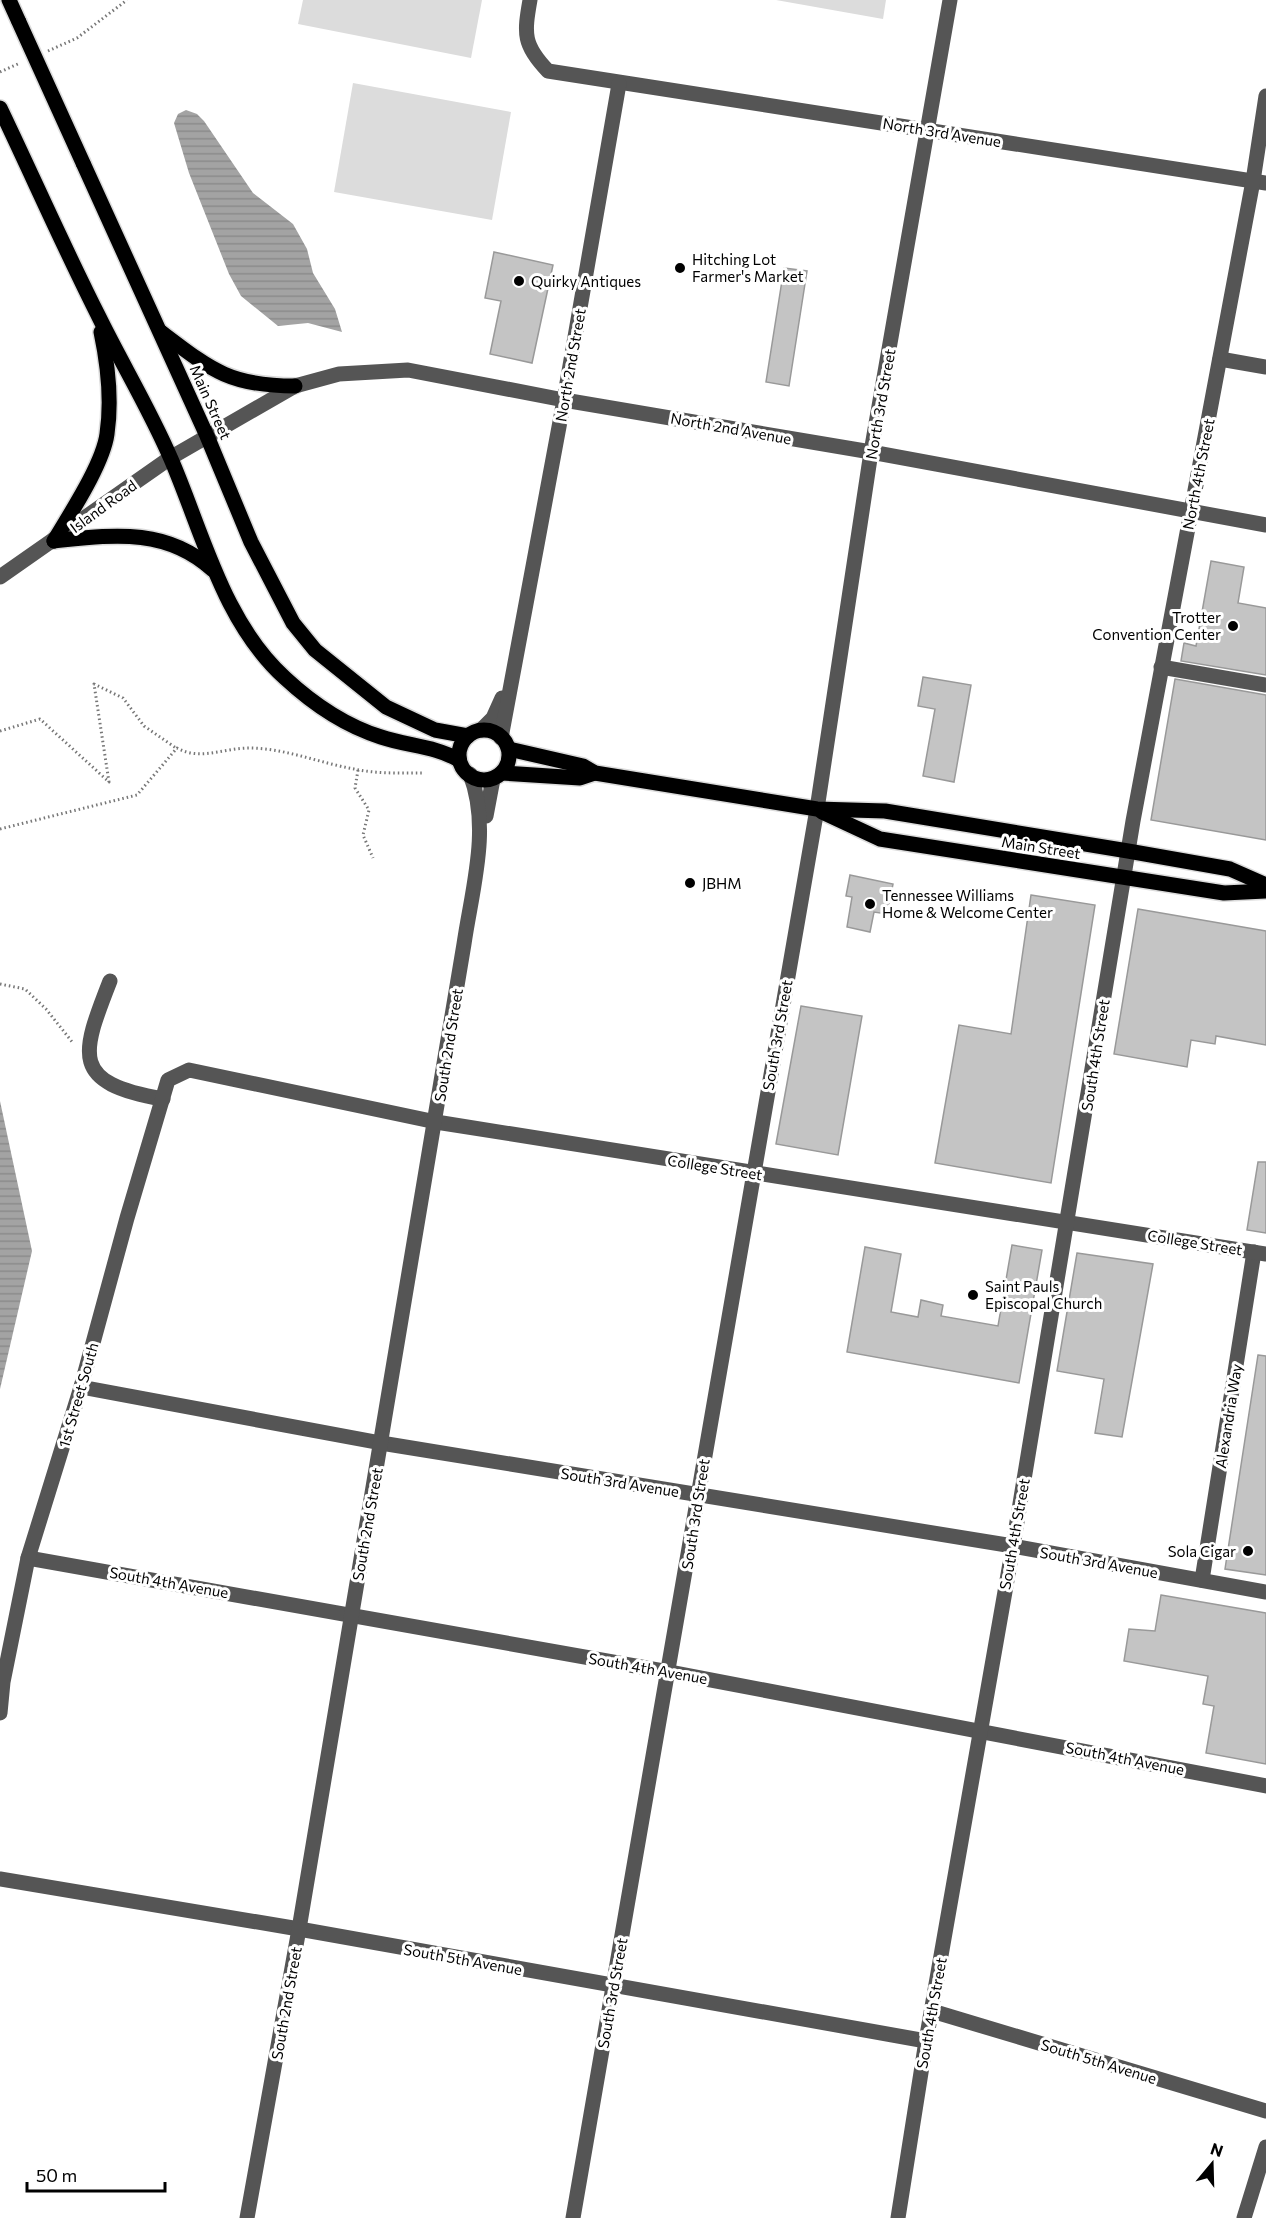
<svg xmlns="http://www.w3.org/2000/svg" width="1266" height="2218" viewBox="0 0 1266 2218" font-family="Commissioner,sans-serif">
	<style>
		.green { fill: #dcdcdc }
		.water { fill: url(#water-rules) }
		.building { fill: #c4c4c4; stroke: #999; stroke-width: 1.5 }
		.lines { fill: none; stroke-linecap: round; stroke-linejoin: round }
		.major-casing { stroke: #dbdbdb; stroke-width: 18 }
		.path { stroke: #777; stroke-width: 3; stroke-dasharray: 1.5 3; stroke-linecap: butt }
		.minor { stroke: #555; stroke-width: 15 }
		.major { stroke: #000; stroke-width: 15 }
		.major-bridge-casing { stroke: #dbdbdb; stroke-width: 18; stroke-linecap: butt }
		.major-bridge { stroke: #000; stroke-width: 15 }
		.poi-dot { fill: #000; stroke: #fff; stroke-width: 2 }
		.labels { text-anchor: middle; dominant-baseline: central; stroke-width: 6; stroke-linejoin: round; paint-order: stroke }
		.street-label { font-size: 15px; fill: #000; stroke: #fff }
		.poi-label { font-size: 15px; fill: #000; stroke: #fff; text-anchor: start }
	</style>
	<defs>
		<pattern id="water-rules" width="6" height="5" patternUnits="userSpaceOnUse" patternTransform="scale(1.5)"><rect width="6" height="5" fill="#a3a3a3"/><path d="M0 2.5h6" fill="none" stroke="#8b8b8b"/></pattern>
	</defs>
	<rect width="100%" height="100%" fill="#fff"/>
	<!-- green -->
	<g class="green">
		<polygon points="303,0 482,0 471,58 298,24"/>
		<polygon points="776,0 886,0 883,19"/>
		<polygon points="353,83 511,112 492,220 334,192"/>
	</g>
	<!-- water -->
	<g class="water">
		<polygon points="186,110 197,114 204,121 253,193 293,224 307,249 313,273 335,309 342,332 308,323 278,326 241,296 229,274 189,173 174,123 178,114"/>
		<polygon points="0,1101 32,1251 0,1389"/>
	</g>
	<!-- building -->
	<g class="building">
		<polygon points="494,252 553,265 532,363 490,354 501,301 485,298"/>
		<polygon points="784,268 807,271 789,386 766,382"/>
		<polygon points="1211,561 1244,567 1238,603 1266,608 1266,675 1181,661 1184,643 1196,646"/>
		<polygon points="923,677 971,685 954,782 923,776 935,709 918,706"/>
		<polygon points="1175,679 1266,695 1266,840 1151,820"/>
		<polygon points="850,875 893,884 887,914 874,912 870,932 847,927 852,897 846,896"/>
		<polygon points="1031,895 1095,905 1051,1183 935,1163 959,1025 1011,1034"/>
		<polygon points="1138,909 1266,931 1266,1045 1216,1036 1215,1044 1191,1040 1187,1067 1114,1054"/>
		<polygon points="801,1006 862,1016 838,1155 776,1144"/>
		<polygon points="1258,1162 1266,1162 1266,1233 1247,1230"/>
		<polygon points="1012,1245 1042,1250 1019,1383 847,1352 865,1247 901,1254 891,1312 918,1317 921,1300 943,1305 941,1316 998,1326"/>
		<polygon points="1077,1253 1153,1264 1122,1437 1095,1433 1104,1379 1057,1371"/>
		<polygon points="1258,1355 1266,1356 1266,1575 1225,1569"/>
		<polygon points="1161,1595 1266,1613 1266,1764 1206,1753 1214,1706 1203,1704 1208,1676 1124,1661 1129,1629 1155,1631"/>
	</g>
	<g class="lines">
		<defs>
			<g id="major">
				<polyline points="9,0 19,22"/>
				<path d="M0 108C33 177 64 248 99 317 122 364 150 410 171 459 203 533 223 622 285 678 313 704 346 726 381 737 408 746 435 746 459 760"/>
				<polyline points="83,163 207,436 251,542 293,623 315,650 386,707 435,730 468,736"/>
				<path d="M161 332C211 370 230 386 295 386"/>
				<path d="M54 541C70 514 103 464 107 434 112 400 108 365 101 332"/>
				<path d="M54 541C112 535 166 527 213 570"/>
				<circle cx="484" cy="755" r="25"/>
				<polyline points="509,749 583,766 595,773 817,809 885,811 1128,851 1230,869 1266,885"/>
				<polyline points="502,773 580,778 595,773"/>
				<polyline points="822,812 880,839 1224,893 1266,891"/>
			</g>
		</defs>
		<!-- major casing -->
		<use href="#major" class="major-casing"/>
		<!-- path -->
		<g class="path">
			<polyline points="48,51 77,38 127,0"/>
			<polyline points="0,72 20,63"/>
			<polyline points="0,731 40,719 109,782 94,684 123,698 144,726 176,748"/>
			<polyline points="358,770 355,788 369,810 363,835 373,858"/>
			<path d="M0 829 137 795 177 748C200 761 224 748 249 748 284 748 320 763 354 769 377 774 401 773 424 773"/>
			<polyline points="0,984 25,989 46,1009 73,1043"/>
		</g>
		<!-- minor -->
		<g class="minor">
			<path d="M530 0C524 34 523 45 548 71L1266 183"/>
			<polyline points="1220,359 1266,367"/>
			<polyline points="0,577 170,458 295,386 339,374 408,370 564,400 871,452 1266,525"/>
			<polyline points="1161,667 1266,685"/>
			<polyline points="481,730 493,718 502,698"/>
			<polyline points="501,738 564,400 619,84"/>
			<polyline points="486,816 493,779"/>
			<path d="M110 981C81 1055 70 1083 163 1099"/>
			<polyline points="81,1387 381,1443 1013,1546 1266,1592"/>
			<polyline points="28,1558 669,1672 1266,1786"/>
			<polyline points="1202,1580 1254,1252"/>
			<polyline points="0,1713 3,1682 28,1558 81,1387 127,1218 168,1080 189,1070 436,1122 1266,1254"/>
			<polyline points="0,1879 299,1929 926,2041"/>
			<polyline points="932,2011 1266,2111"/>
			<path d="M247 2218 299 1929 464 944C472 889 491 828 470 774"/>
			<polyline points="573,2218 817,809 871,452 950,0"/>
			<polyline points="898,2218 926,2041 1013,1546 1133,821 1253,181 1266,96"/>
			<polyline points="1244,2218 1266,2147"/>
		</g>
		<!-- major -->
		<use href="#major" class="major"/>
		<defs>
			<polyline id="major-bridge" points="19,22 83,163"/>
		</defs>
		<!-- major-bridge casing -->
		<use href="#major-bridge" class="major-bridge-casing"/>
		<!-- major-bridge -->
		<use href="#major-bridge" class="major-bridge"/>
	</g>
	<!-- markers -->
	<g class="poi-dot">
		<circle cx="680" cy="268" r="6"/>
		<circle cx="519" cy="281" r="6"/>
		<circle cx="1233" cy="626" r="6"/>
		<circle cx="690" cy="883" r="6"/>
		<circle cx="870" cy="904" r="6"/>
		<circle cx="973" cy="1295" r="6"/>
		<circle cx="1248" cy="1551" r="6"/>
	</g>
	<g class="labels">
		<!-- street labels -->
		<g class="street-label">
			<text transform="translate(942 132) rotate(9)">North 3rd Avenue</text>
			<text transform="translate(570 365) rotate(-80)">North 2nd Street</text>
			<text transform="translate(211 402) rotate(66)">Main Street</text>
			<text transform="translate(880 404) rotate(-80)">North 3rd Street</text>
			<text transform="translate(731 428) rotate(10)">North 2nd Avenue</text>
			<text transform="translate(1198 474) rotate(-79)">North 4th Street</text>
			<text transform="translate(103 506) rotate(-36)">Island Road</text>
			<text transform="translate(1041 847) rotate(9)">Main Street</text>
			<text transform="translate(777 1035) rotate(-80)">South 3rd Street</text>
			<text transform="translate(448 1045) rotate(-81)">South 2nd Street</text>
			<text transform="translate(1095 1055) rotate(-81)">South 4th Street</text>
			<text transform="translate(715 1167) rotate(9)">College Street</text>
			<text transform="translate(1195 1242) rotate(9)">College Street</text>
			<text transform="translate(78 1395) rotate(-74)">1st Street South</text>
			<text transform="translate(1228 1416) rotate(-81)">Alexandria Way</text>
			<text transform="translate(620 1482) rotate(9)">South 3rd Avenue</text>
			<text transform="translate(695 1514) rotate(-81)">South 3rd Street</text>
			<text transform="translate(367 1524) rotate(-80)">South 2nd Street</text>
			<text transform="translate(1014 1534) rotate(-80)">South 4th Street</text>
			<text transform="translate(1099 1562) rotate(10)">South 3rd Avenue</text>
			<text transform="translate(169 1582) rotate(10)">South 4th Avenue</text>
			<text transform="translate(648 1668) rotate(10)">South 4th Avenue</text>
			<text transform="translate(1125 1758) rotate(11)">South 4th Avenue</text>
			<text transform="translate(463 1959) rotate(10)">South 5th Avenue</text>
			<text transform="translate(612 1993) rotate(-80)">South 3rd Street</text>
			<text transform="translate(286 2003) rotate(-80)">South 2nd Street</text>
			<text transform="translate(931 2013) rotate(-80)">South 4th Street</text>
			<text transform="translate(1099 2061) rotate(17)">South 5th Avenue</text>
		</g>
		<!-- poi labels -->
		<g class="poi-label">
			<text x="692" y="259">Hitching Lot<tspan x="692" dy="17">Farmer's Market</tspan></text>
			<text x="531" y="281">Quirky Antiques</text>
			<text x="1221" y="617" text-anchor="end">Trotter<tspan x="1221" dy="17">Convention Center</tspan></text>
			<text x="702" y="883">JBHM</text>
			<text x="882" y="895">Tennessee Williams<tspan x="882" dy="17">Home &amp; Welcome Center</tspan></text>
			<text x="985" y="1286">Saint Pauls<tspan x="985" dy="17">Episcopal Church</tspan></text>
			<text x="1236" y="1551" text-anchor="end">Sola Cigar</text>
		</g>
	</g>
	<!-- north arrow -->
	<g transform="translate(1212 2164) rotate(19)" stroke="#ffffff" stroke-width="4.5" paint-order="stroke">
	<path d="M0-4.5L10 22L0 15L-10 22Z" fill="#000000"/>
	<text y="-9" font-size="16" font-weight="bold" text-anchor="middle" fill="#000000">N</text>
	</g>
	<!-- scale -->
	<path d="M27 2182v9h138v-9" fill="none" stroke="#000000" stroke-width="3"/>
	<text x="36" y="2182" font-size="18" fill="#000000" stroke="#ffffff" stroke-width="4.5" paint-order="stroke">50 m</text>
</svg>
